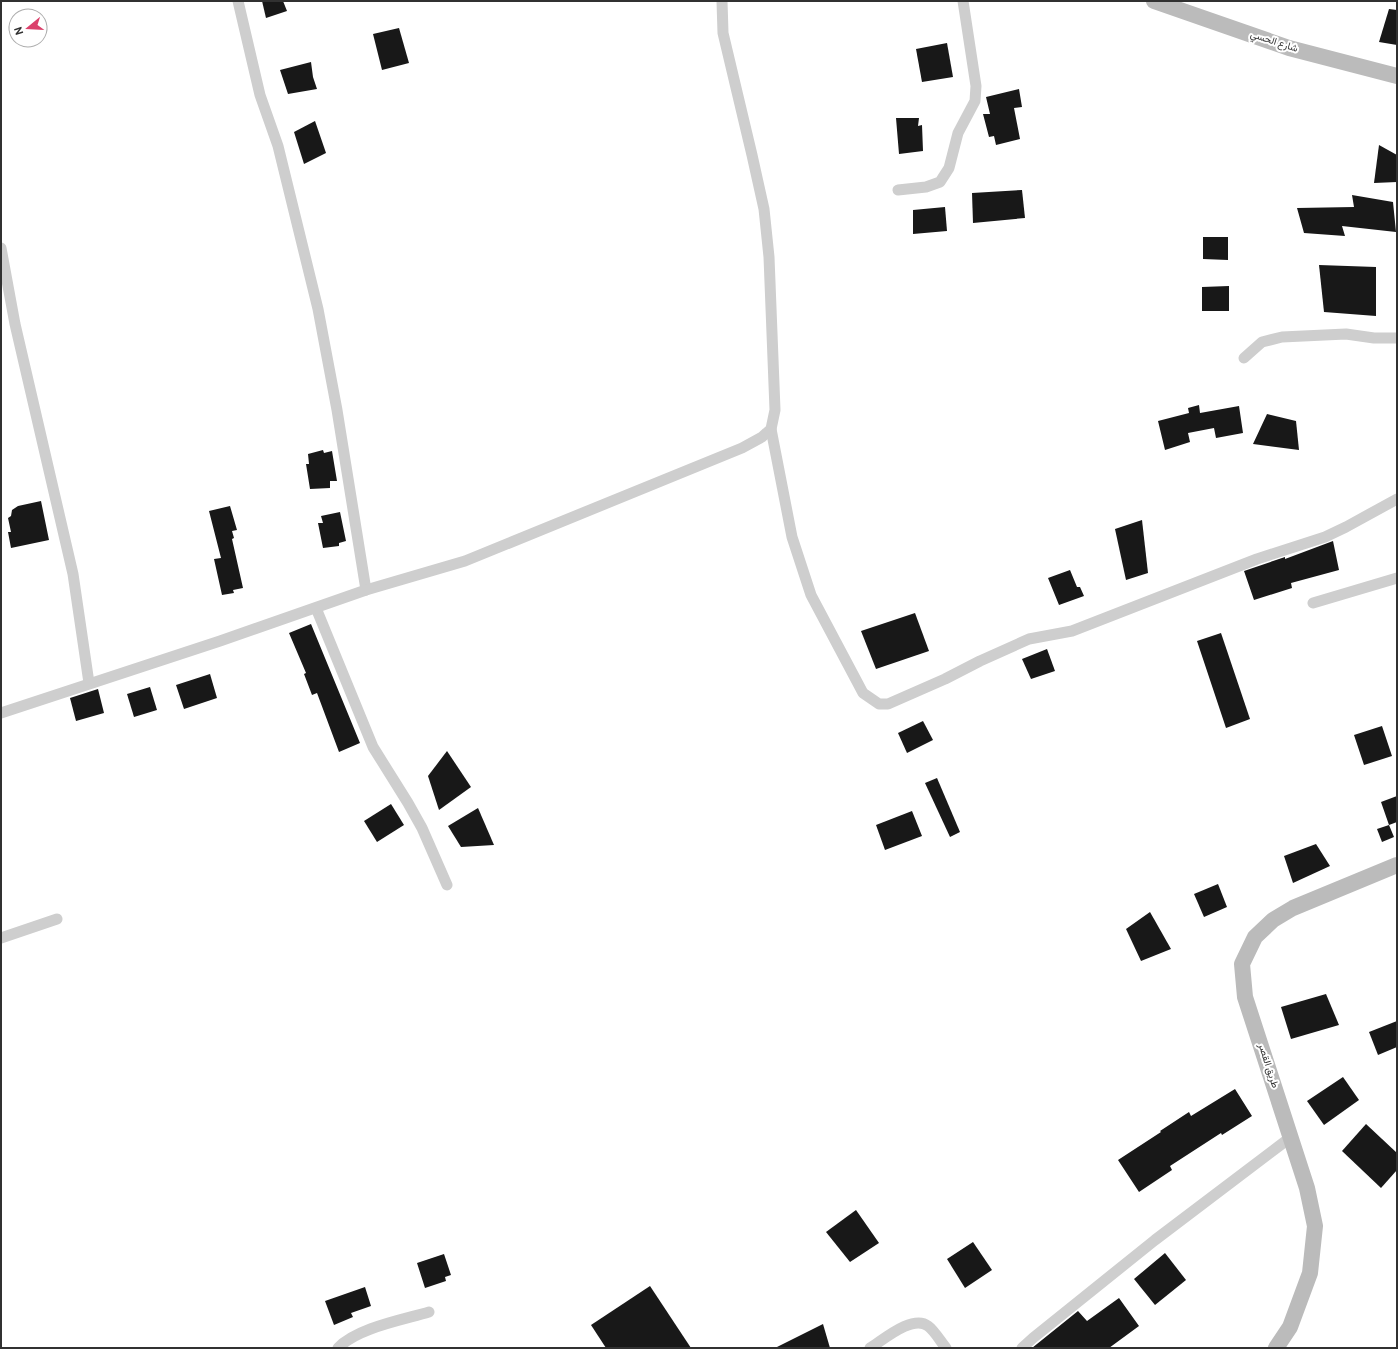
<svg xmlns="http://www.w3.org/2000/svg" width="1398" height="1349" viewBox="0 0 1398 1349" font-family="Overpass,Vazirmatn,sans-serif">
	<style>
		.building { fill: #181818 }
		.lines { fill: none; stroke-linecap: round; stroke-linejoin: round }
		.street { stroke: #cecece; stroke-width: 11 }
		.secondary { stroke: #bbb; stroke-width: 16 }
		.labels { text-anchor: middle; dominant-baseline: central; stroke-width: 4; stroke-linejoin: round; paint-order: stroke }
		.street-label { font-size: 10px; fill: #313131; stroke: #fff }
	</style>
	<rect width="100%" height="100%" fill="#fff"/>
	<!-- building -->
	<g class="building">
		<polygon points="262,1 283,1 287,11 266,18"/>
		<polygon points="1389,9 1397,10 1397,45 1379,42"/>
		<polygon points="399,28 409,63 382,70 373,34"/>
		<polygon points="947,43 953,77 922,82 916,49"/>
		<polygon points="311,62 313,77 317,89 288,94 280,70"/>
		<polygon points="1019,89 1022,107 1014,108 1020,139 996,145 994,136 989,137 983,114 990,114 986,97"/>
		<polygon points="896,118 919,118 918,126 922,125 923,151 899,154"/>
		<polygon points="315,121 326,153 304,164 294,132"/>
		<polygon points="1379,145 1397,155 1397,182 1374,183"/>
		<polygon points="1022,190 1025,218 973,223 972,193"/>
		<polygon points="1352,195 1393,202 1396,232 1342,226 1345,236 1304,233 1297,208 1354,207"/>
		<polygon points="945,207 947,231 913,234 913,210"/>
		<polygon points="1203,237 1228,237 1228,260 1203,259"/>
		<polygon points="1319,265 1376,267 1376,316 1324,312"/>
		<polygon points="1229,286 1229,311 1202,311 1202,287"/>
		<polygon points="1199,405 1200,413 1239,406 1243,433 1216,438 1214,428 1188,433 1190,442 1165,450 1158,421 1189,413 1188,408"/>
		<polygon points="1267,414 1296,421 1299,450 1253,444"/>
		<polygon points="323,450 324,453 332,451 337,481 330,481 330,488 310,489 306,464 309,464 308,454"/>
		<polygon points="41,501 49,540 11,548 8,532 11,532 8,518 11,516 12,510 18,506"/>
		<polygon points="230,506 237,530 232,531 234,538 232,539 243,588 233,590 234,593 222,595 214,559 221,558 209,511"/>
		<polygon points="340,512 346,541 339,543 339,546 323,548 318,523 323,523 321,516"/>
		<polygon points="1142,520 1148,573 1126,580 1115,529"/>
		<polygon points="1333,541 1339,570 1291,583 1292,588 1254,600 1244,571 1285,557 1285,559"/>
		<polygon points="1070,570 1077,587 1080,587 1084,596 1059,605 1048,578"/>
		<polygon points="915,613 929,651 876,669 861,631"/>
		<polygon points="311,624 360,743 339,752 317,693 312,695 304,674 306,673 289,633"/>
		<polygon points="1221,633 1250,719 1226,728 1197,641"/>
		<polygon points="1047,649 1055,671 1031,679 1022,659"/>
		<polygon points="210,674 217,698 184,709 176,685"/>
		<polygon points="150,687 157,710 134,717 127,694"/>
		<polygon points="98,689 104,713 76,721 70,698"/>
		<polygon points="923,721 933,740 907,753 898,733"/>
		<polygon points="1382,726 1392,756 1364,765 1354,735"/>
		<polygon points="447,751 471,787 439,810 428,776"/>
		<polygon points="937,778 960,832 950,837 925,783"/>
		<polygon points="1397,796 1397,822 1389,825 1381,802"/>
		<polygon points="391,804 404,825 377,842 364,821"/>
		<polygon points="478,808 494,845 461,847 448,826"/>
		<polygon points="912,811 922,836 885,850 876,825"/>
		<polygon points="1389,825 1394,837 1382,842 1377,829"/>
		<polygon points="1316,844 1330,866 1293,883 1284,856"/>
		<polygon points="1218,884 1227,907 1204,917 1194,894"/>
		<polygon points="1150,912 1171,949 1141,961 1126,929"/>
		<polygon points="1326,994 1339,1025 1291,1039 1281,1007"/>
		<polygon points="1397,1021 1397,1047 1378,1055 1369,1032"/>
		<polygon points="1343,1077 1359,1100 1324,1125 1307,1101"/>
		<polygon points="1235,1089 1252,1116 1222,1135 1221,1133 1170,1166 1172,1170 1139,1192 1118,1160 1161,1132 1160,1131 1189,1112 1191,1116"/>
		<polygon points="1366,1124 1397,1153 1397,1170 1381,1188 1342,1151"/>
		<polygon points="856,1210 879,1243 850,1262 826,1232"/>
		<polygon points="973,1242 992,1270 965,1288 947,1259"/>
		<polygon points="1165,1253 1186,1280 1155,1305 1134,1279"/>
		<polygon points="444,1254 451,1275 445,1277 446,1281 425,1288 417,1263"/>
		<polygon points="650,1286 691,1348 606,1348 591,1325"/>
		<polygon points="365,1287 371,1306 351,1313 353,1317 334,1325 325,1301"/>
		<polygon points="1119,1298 1139,1326 1109,1348 1032,1348 1078,1311 1087,1321"/>
		<polygon points="823,1324 830,1348 775,1348"/>
	</g>
	<g class="lines">
		<!-- street -->
		<g class="street">
			<polyline points="238,1 260,95 278,146 318,309 337,410 366,590"/>
			<polyline points="898,190 926,187 940,182 949,168 958,133 975,101 976,86 963,1"/>
			<polyline points="1,248 15,324 73,574 89,683"/>
			<polyline points="1244,358 1262,342 1282,337 1346,334 1374,338 1397,338"/>
			<polyline points="771,429 792,537 811,595 863,693 879,704 888,704 945,679 980,661 1029,639 1072,631 1257,559 1325,537 1346,527 1397,499"/>
			<polyline points="1313,603 1397,578"/>
			<polyline points="316,608 373,747 408,803 422,828 447,885"/>
			<polyline points="1,713 220,641 366,590 465,561 742,448 762,437 771,429 775,410 769,257 764,209 752,155 723,33 722,1"/>
			<polyline points="1,938 57,919"/>
			<path d="M338 1348C357 1328 402 1320 429 1312"/>
			<path d="M870 1348C883 1340 913 1314 928 1326 934 1330 941 1342 946 1348"/>
			<polyline points="1022,1348 1033,1338 1155,1240 1291,1137"/>
		</g>
		<!-- secondary -->
		<g class="secondary">
			<polyline points="1154,1 1289,48 1397,76"/>
			<polyline points="1276,1348 1290,1327 1310,1273 1315,1226 1307,1188 1245,997 1242,964 1255,937 1273,920 1293,908 1397,865"/>
		</g>
	</g>
	<g class="labels">
		<!-- street labels -->
		<g class="street-label">
			<text transform="translate(1274 42) rotate(18)">شارع الحسي</text>
			<text transform="translate(1268 1066) rotate(72)">طريق القصر</text>
		</g>
	</g>
	<!-- border -->
	<rect width="1398" height="1349" fill="none" stroke="#313131" stroke-width="4"/>
	<!-- north arrow -->
	<g transform="translate(28 28) rotate(252)"><circle r="19" fill="#ffffff" stroke="#adadad"/>
	<path d="M0-3L7 15L0 10L-7 15Z" fill="#db406b"/>
	<text y="-6" font-size="11" font-weight="bold" text-anchor="middle" fill="#313131">N</text>
	</g>
</svg>
